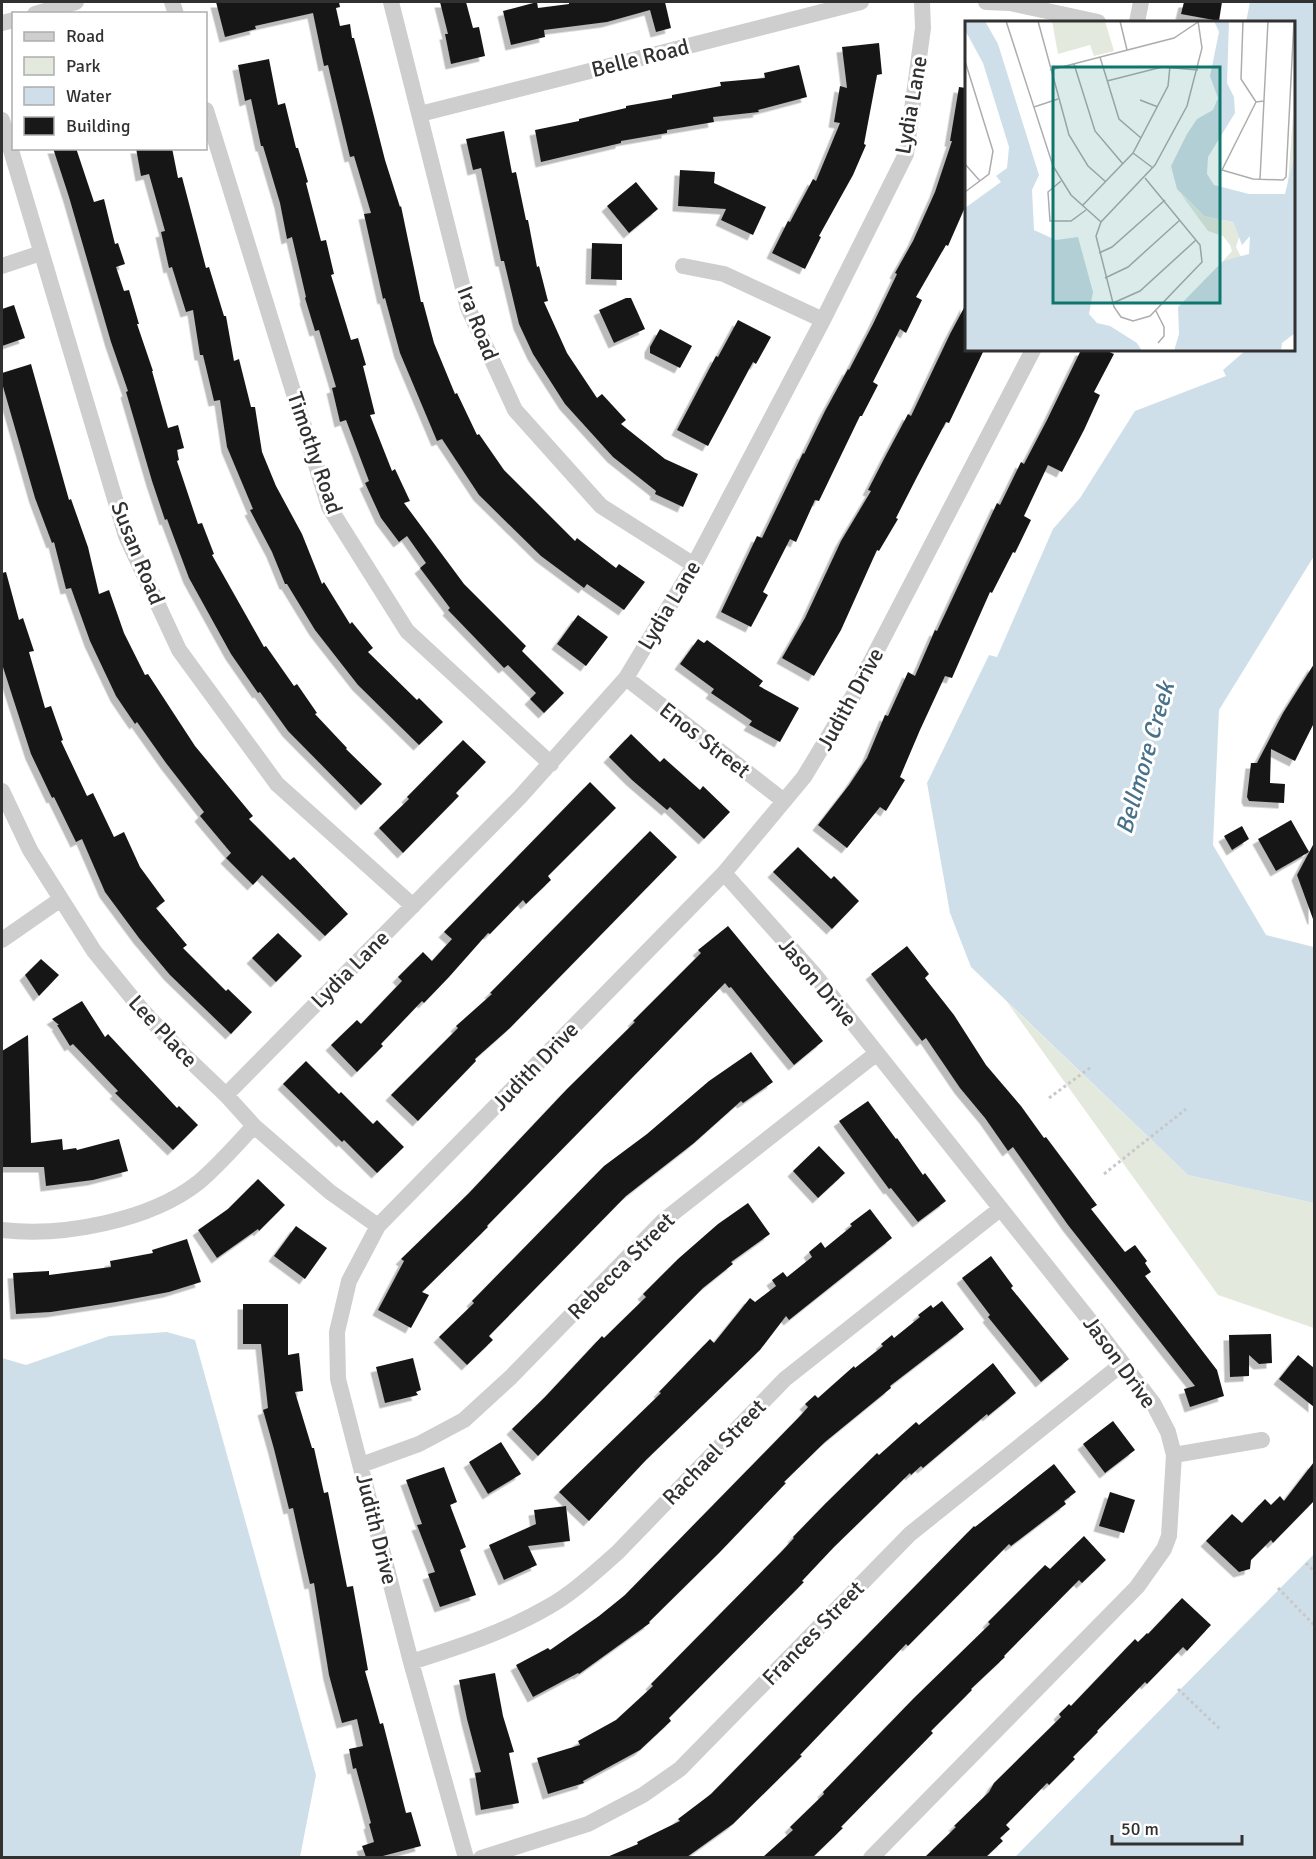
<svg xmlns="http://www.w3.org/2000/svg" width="1316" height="1859" font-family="Signika,sans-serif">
  <defs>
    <filter id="shadow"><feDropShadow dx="-5.5" dy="5.5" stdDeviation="0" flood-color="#0004"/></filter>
  </defs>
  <rect width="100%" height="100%" fill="#fff"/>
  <!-- green -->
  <path fill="#e4e9de" d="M1007,1002L1188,1175L1314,1203V1328L1218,1295Z"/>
  <!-- water -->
  <path fill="#cfdfe9" d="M1250,2H1314V556L1219,710L1213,845L1266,935L1314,947V1203L1188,1175L971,967L950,913L927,783L989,655L997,657L1053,529L1080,498L1135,411L1226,376L1223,370L1246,350H1294V22H1246Z
    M167,1332L195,1340L316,1775L300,1857H2V1358L26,1365L109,1336Z
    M1314,1554V1857H1015Z"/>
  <!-- building -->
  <path fill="#181818" filter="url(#shadow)" d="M216,2H339L340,7L336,8L340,26L350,24L352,38H354L385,160L400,207L401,206L421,302H423L434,343L455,394L457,393L477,435L479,434L504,470L575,541L577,538L616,568L619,564L645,582L624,610L587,584L584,588L541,556L479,495L442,439L437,441L400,353L385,298L383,299L364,214L371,213L354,156L350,157L328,65L324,66L313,13L255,26L256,29L225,37Z
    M440,2H466L473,28L479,27L485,56L451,64L445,34H448Z
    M537,2L538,8L569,4V2H665L671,28L656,32L650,10L607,22L544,30L545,37L511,45L503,11Z
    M1184,2H1222L1219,21L1181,14Z
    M879,43L882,74L877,75L864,144L866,145L853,175L819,236L821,237L805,269L772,253L788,221L790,222L813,179L816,181L840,123L834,122L840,86L847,88L842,47Z
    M269,59L278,105L285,103L296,148H298L308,182L306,183L321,241L326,240L334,274L331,275L351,340L358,338L366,365L363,366L375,414L370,415L392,471L395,469L410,501L404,503L464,584L526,646L522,651L564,693L544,713L530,699L536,693L508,665L504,668L448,610L450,608L420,568L426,563L407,536L399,542L381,518L365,483L369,481L346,420L340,422L332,388L336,387L319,330L315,331L305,298L306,297L292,237L287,239L280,203L263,146H261L251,99L245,101L238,65Z
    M799,65L807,97L758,110L759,112L713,117L714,122L667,130V133L621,141V143L541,162L535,130L579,121V119L626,108V106L672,98V95L721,86L720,82L765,78L764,73Z
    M959,87L966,88V205L948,246L946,245L916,297L922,300L906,333L900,329L873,382L878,385L862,416H860L819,501L815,500L796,542L790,539L763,592L768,595L751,627L721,612L757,536L762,538L803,453L804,454L825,411L848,369L849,370L873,324L897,274L895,273L913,241L935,192L952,141H950Z
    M504,131L512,173L516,172L526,220H528L537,267L539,266L548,301L544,302L567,353L597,398L602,394L626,420L621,424L665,459L698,474L683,507L655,494L656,491L613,457L565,404L533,354L519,324L504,261H501L481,168L473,170L466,139Z
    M53,148H76L94,202L104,199L115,244L118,243L125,264L116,267L124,291L129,290L139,324H137L153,371H152L168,428L178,425L184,448L177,450L179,460L177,461L198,524L202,523L214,554L212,555L264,647L266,646L294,686L297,684L317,713L315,714L347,748L346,749L382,784L361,805L288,731L260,692L258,693L231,654L189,578L167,519L165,520L152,481L126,392L128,391L111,342L69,197Z
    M136,148H172L178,178L182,177L206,268L209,267L224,316H226L234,361L239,359L251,407H255L262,452L276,486L302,534L322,584L324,582L350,624L352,622L373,648L368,652L417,700L419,698L443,722L419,745L358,685L315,630L287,584H285L272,552L250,510L253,509L227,447L220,400L214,401L203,355H200L193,310L186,312L172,267L169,268L161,232L165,231L149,174L141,176Z
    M680,170L715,172L714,183L766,207L753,235L721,220L726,209L678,206Z
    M636,182L658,209L629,233L607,206Z
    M592,243L622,244V280L591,279Z
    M626,298H631L645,329L614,343L599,310Z
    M966,304V350H984L949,423L946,422L917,477L896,518L898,519L879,551L877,550L841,630L814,676L782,658L805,618L841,541L871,491L868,490L885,457L908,414L911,416L950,334Z
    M14,305L25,338L2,346V309Z
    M738,320L771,337L756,364L753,362L708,446L677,430L716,356L718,357Z
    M660,329L692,346L680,368L650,353V347Z
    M1081,350H1105L1114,354L1094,392L1100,395L1084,430L1062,472L1048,465L1024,516L1031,520L1015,553L1013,552L992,593L990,592L952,678L945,676L920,730L900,777L905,780L886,811L880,807L847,848L818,825L849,785L867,758L885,715L888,716L908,672L915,676L935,630L937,631L997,503L1000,505L1021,462L1024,464L1047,420Z
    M31,364L69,500L71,499L88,547L99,594L109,590L124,633L145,675L148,674L195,746L253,816L249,819L290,860L294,857L348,914L325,936L262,875L253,885L226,858L231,853L200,816L204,812L166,763L137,722L135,724L116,696L90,641L71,588L66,589L54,542L52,543L35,498L2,383V373Z
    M6,572L19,620L23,618L34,651L29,652L45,708L51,706L63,740L61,741L87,796L93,793L114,837L124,832L140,867L165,901L156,908L187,945L183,948L226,991L228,989L252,1012L231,1034L170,975L139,938L105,892L82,839L76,842L54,797L52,798L31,754L2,664V573Z
    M578,615L608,637L586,666L557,644Z
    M698,639L704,643L707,640L763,681L759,686L799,708L780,742L749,725L752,721L711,693L714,689L680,664Z
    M1314,664V723L1295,761L1271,749L1270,783L1285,784L1284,803L1249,801L1247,797L1251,763H1257L1283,713Z
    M631,734L660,762L664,758L700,790L703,786L730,812L704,839L670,807L667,810L632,780L609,757Z
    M463,740L486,762L456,793L459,796L403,853L379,828L409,799L407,797Z
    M590,782L616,808L548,876L551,880L526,904L523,900L490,934L488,933L449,977L424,1003L422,1001L381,1044L383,1046L357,1072L331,1045L357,1020L361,1024L402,981L398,977L423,952L432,961L452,939L444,932Z
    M1291,820L1309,852L1276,871L1258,839Z
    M1242,826L1249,839L1232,850L1224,836Z
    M650,831L677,857L510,1028L475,1059L476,1061L418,1121L391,1095L458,1028L456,1026L492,994L490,993Z
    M1314,843V919H1313L1297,875Z
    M798,847L831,879L834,876L859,901L832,929L773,872Z
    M728,926L823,1041L794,1065L731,987L729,988L725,983L487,1226L488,1227L422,1292L429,1295L411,1328L378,1310L404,1261L401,1259L469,1193L567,1089L635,1022L633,1021L701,953L698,950Z
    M278,933L302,956L276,982L252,958Z
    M907,946L929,974L925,978L954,1015L986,1065L1021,1106L1044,1138L1046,1137L1097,1205L1091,1209L1125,1252L1135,1245L1147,1261L1145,1263L1151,1272L1145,1276L1217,1370L1224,1396L1190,1407L1184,1389L1195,1386L1068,1225L1013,1147L1008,1151L985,1118L960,1088L926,1038L922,1041L871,974Z
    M41,959L59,975L39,996L25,975Z
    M82,1001L105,1037L108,1034L177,1108L179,1106L198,1125L173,1150L115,1093L118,1091L73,1044L70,1046L57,1025H59L52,1019Z
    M28,1035L31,1143L62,1139L63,1150L76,1148L77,1150L119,1139L128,1171L93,1180L46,1186L44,1167H2V1051Z
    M751,1052L773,1082L743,1103L741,1101L694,1143L626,1196L489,1336L493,1340L467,1365L439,1337L474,1303L472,1301L604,1166L647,1134L709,1081Z
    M306,1061L339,1094L341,1092L373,1124L377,1120L404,1147L377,1173L344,1140L342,1142L283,1084Z
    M868,1101L896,1139L897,1138L923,1175L925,1173L946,1201L918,1222L891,1188L889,1189L839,1121Z
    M819,1146L845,1173L818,1198L793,1171Z
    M258,1179L285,1205L259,1231L258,1229L217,1258L198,1230L228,1209Z
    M748,1203L770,1234L731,1262L733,1264L703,1288L538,1456L512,1429L545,1397L602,1336L604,1338L646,1297L643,1294L678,1259L718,1224Z
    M870,1209L892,1238L789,1320L786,1316L760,1350L646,1460L589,1521L559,1492L661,1393L659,1392L710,1339L714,1343L750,1298L755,1302L776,1286L772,1280L783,1272L787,1277L812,1257L809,1252L821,1242L825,1248L852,1226L850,1224Z
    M296,1226L327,1248L305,1279L274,1256Z
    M187,1239L201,1282L169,1292L116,1302L51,1312L16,1314L13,1273L49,1271V1275L111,1267L110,1261L153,1253L152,1250Z
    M991,1256L1013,1286L1011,1288L1069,1359L1041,1382L988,1317L990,1315L962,1278Z
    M942,1301L964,1329L890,1386L891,1388L825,1442L784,1482L786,1483L720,1552L649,1622L650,1623L579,1674L578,1673L533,1697L516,1665L548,1648L550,1650L599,1616L625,1595L801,1415L808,1407L805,1404L815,1395L818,1398L854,1366L855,1368L883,1346L881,1344L892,1335L894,1338L920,1317L918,1315L931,1305L933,1308Z
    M243,1304H288V1355L299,1353L303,1391L295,1392L312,1448H314L324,1493L328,1492L347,1587L353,1586L368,1670L365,1671L380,1724L383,1723L406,1813L411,1812L421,1846L379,1857H366L362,1846L374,1842L369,1824L371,1823L356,1768L353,1769L349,1749L363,1746L357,1719L342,1723L329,1675L314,1583L310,1584L293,1508L289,1509L274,1449L263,1410L268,1408L261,1344H243Z
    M1271,1334L1272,1363L1259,1364L1249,1355V1376L1230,1377L1229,1335Z
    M1298,1355L1314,1368V1407L1279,1379Z
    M413,1358L421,1390L416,1392L418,1395L385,1403L376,1367Z
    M993,1363L1016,1393L988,1416L987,1414L923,1468L921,1466L911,1475L910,1473L834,1547L802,1581L804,1582L669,1718L671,1721L640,1750L583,1781L584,1783L548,1794L537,1758L580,1745L578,1741L616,1720L653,1686L651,1684L783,1550L794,1538L793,1537L825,1504L877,1453L879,1455L916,1422L919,1425Z
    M1113,1421L1135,1450L1105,1473L1083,1444Z
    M501,1442L521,1474L488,1494L469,1462Z
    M1314,1462V1501L1273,1543L1271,1540L1251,1560L1250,1569L1239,1572L1206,1541L1232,1514L1242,1523L1265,1499L1271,1505L1280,1496L1284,1501Z
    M1054,1464L1076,1492L1064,1501L1066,1504L1011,1546L1009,1544L908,1646L906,1644L800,1755L802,1756L733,1824L687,1857H607L638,1844L637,1842L680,1821L678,1819L711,1794L974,1526L975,1527Z
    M444,1467L457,1502L450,1505L466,1547L460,1550L476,1595L440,1607L428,1574L435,1572L417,1525L422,1524L406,1480Z
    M1110,1492L1135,1500L1124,1533L1099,1526Z
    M566,1506L570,1541L528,1546L537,1565L504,1580L489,1545L536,1524L534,1510Z
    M1084,1536L1106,1560L1082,1583L1079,1580L1004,1656L1005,1657L971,1689L972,1690L931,1731L933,1733L841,1827L843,1828L813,1857H763L793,1830L790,1827L824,1794L823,1792L914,1698L990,1624L988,1622L1045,1565L1050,1569Z
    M1182,1598L1211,1625L1187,1651L1183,1647L1147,1684L1145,1682L1097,1731L1098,1732L1073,1757L1075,1759L1049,1785L1047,1783L1006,1825L1010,1829L1000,1838L1003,1841L986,1857H925L956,1827L954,1826L989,1792L994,1783L1061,1717L1059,1714L1069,1704L1071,1706L1135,1639L1138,1642L1147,1633L1148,1634Z
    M495,1673L503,1716L514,1752L509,1753L519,1803L481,1810L475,1773L481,1772L467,1719L459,1680Z"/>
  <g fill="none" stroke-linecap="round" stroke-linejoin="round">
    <!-- path -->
    <path stroke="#c8c8c8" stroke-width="3" stroke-dasharray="3 3" stroke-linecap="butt" d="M1049,1098L1091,1067
      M1104,1174L1186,1109
      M1306,1563L1314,1571
      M1278,1588L1314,1625
      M1178,1689L1221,1730"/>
    <!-- street -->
    <path stroke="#cecece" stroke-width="16" d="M172,2L176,14
      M391,2L468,308L515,410L601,506L694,565
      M986,2L1010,3L1098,22
      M35,14L76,2
      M1137,22L1141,2
      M2,23L14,20
      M206,110L329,507L407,631L551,764
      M420,114L861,2
      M2,120L126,536L179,650L277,784L413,906
      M2,266L41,253
      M683,266L724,274L823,320
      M626,678L784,801
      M2,791L30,850L94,951L142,1010L183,1054L226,1095L254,1126L330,1192L378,1226
      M724,873L814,974L1087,1317L1153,1403L1168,1432L1174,1455L1169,1536L1164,1549L1137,1587L871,1858
      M2,940L61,899
      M226,1095L520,797L626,678L694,565L823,320L906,154L923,28L922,2
      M2,1230C62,1237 150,1221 199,1182C219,1165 236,1145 254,1126
      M1174,1455L1262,1440
      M361,1465L419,1444L464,1420L511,1377L663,1221L877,1053
      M411,1662C459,1647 505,1632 548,1607C573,1593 595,1572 617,1553L785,1379L1000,1209
      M466,1858L411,1662L338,1379L337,1332L349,1281L378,1226L724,873L804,777L853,696L1033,350
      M481,1858L588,1824L643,1795L680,1769L910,1534L1122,1364"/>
  </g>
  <g text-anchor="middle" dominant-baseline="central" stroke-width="6" stroke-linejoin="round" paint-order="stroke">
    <!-- street labels -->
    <g font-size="22" fill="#313131" stroke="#fff">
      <text transform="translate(640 58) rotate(-14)">Belle Road</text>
      <text transform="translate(911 105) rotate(-80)">Lydia Lane</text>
      <text transform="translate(478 323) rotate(69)">Ira Road</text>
      <text transform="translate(315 453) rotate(71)">Timothy Road</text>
      <text transform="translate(138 553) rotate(68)">Susan Road</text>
      <text transform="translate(669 605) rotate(-59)">Lydia Lane</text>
      <text transform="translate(850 699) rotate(-61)">Judith Drive</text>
      <text transform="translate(705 740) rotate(38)">Enos Street</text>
      <text transform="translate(350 969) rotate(-45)">Lydia Lane</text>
      <text transform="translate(818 982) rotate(50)">Jason Drive</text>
      <text transform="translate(163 1031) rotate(47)">Lee Place</text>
      <text transform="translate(535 1066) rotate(-46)">Judith Drive</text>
      <text transform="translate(621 1266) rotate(-45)">Rebecca Street</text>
      <text transform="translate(1120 1362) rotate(54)">Jason Drive</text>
      <text transform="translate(714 1452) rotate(-46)">Rachael Street</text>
      <text transform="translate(377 1529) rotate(76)">Judith Drive</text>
      <text transform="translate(813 1633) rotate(-46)">Frances Street</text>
    </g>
    <!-- water labels -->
    <g font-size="24" font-style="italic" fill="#48718a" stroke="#fff">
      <text transform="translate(1145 758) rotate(-74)">Bellmore Creek</text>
    </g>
  </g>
  <!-- overview -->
  <g transform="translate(965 21)">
    <rect width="330" height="330" fill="#fff"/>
    <path d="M87,0H140L149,30L129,35L125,24L93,33ZM328,93L330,132L323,163ZM216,173L239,195L268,201L274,216L271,226L276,236L258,240L267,230L265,224L258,215L243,210Z" fill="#e4e9de"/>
    <path d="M0,0H20L33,23L74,154L67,169L69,209L91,219L113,216L128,271L124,293L132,302L145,305L172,322L177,330H0V187L36,161L31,155L42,147L44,126L18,42L0,9ZM249,0H264L262,62L269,76L270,92L243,136L242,153L249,164L284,173H320L330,132V312L317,322L316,330H209L214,313L213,286L258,240L284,233L285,215L277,224L268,201L239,195L212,168L206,145L222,113L232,98L248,89L253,77L245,55L254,11Z" fill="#cfdfe9"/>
    <path fill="none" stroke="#adadad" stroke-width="1.5" d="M41,0L88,145L106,174L136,201M73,0L104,114L123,145L141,161M155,0L162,29M278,0L276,58L291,81L299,80M135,36L154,98L176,117M0,40L28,130L24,153L0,171M109,43L130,110L158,143M85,49L209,17L233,1M142,60L197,46L233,49M175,79L193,86M291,81L257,149L288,158L318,159L321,156L329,0M69,86L93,78M168,132L188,147M0,143L15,160M180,157L235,224L237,241L185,295L168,300L156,296L149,286L131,215L136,201L190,144L222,85L237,27L233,0M295,158L303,0M96,160L83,171L85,200H106L121,189M117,185L168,132L203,65L205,45M134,232L147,226L200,179M140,257L163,246L215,199M148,282L175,270L231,219M191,290L199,306V315L193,322"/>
    <path fill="#0f766e" fill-opacity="0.15" stroke="#0f766e" stroke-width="3" d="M88,46H255V282H88Z"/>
    <rect width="330" height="330" fill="none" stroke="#313131" stroke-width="3"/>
  </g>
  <!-- border -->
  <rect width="1316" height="1859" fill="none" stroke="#313131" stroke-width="6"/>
  <!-- legend -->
  <rect x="12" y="12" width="195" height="138" fill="#ffffff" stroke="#adadad" stroke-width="1.5"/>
  <rect x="24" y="32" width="30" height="9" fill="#cecece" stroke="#adadad" stroke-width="1.5"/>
  <text x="66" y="42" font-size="18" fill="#313131">Road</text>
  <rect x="24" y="57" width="30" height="18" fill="#e4e9de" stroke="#adadad" stroke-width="1.5"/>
  <text x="66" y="72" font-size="18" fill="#313131">Park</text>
  <rect x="24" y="87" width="30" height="18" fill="#cfdfe9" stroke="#adadad" stroke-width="1.5"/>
  <text x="66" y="102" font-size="18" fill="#313131">Water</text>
  <rect x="24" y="117" width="30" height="18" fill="#181818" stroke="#adadad" stroke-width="1.5"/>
  <text x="66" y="132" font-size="18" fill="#313131">Building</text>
  <!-- scale -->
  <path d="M1112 1835v9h130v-9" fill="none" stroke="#313131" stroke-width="3"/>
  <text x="1121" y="1835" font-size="18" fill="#313131" stroke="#ffffff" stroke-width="4.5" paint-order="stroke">50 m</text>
</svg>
